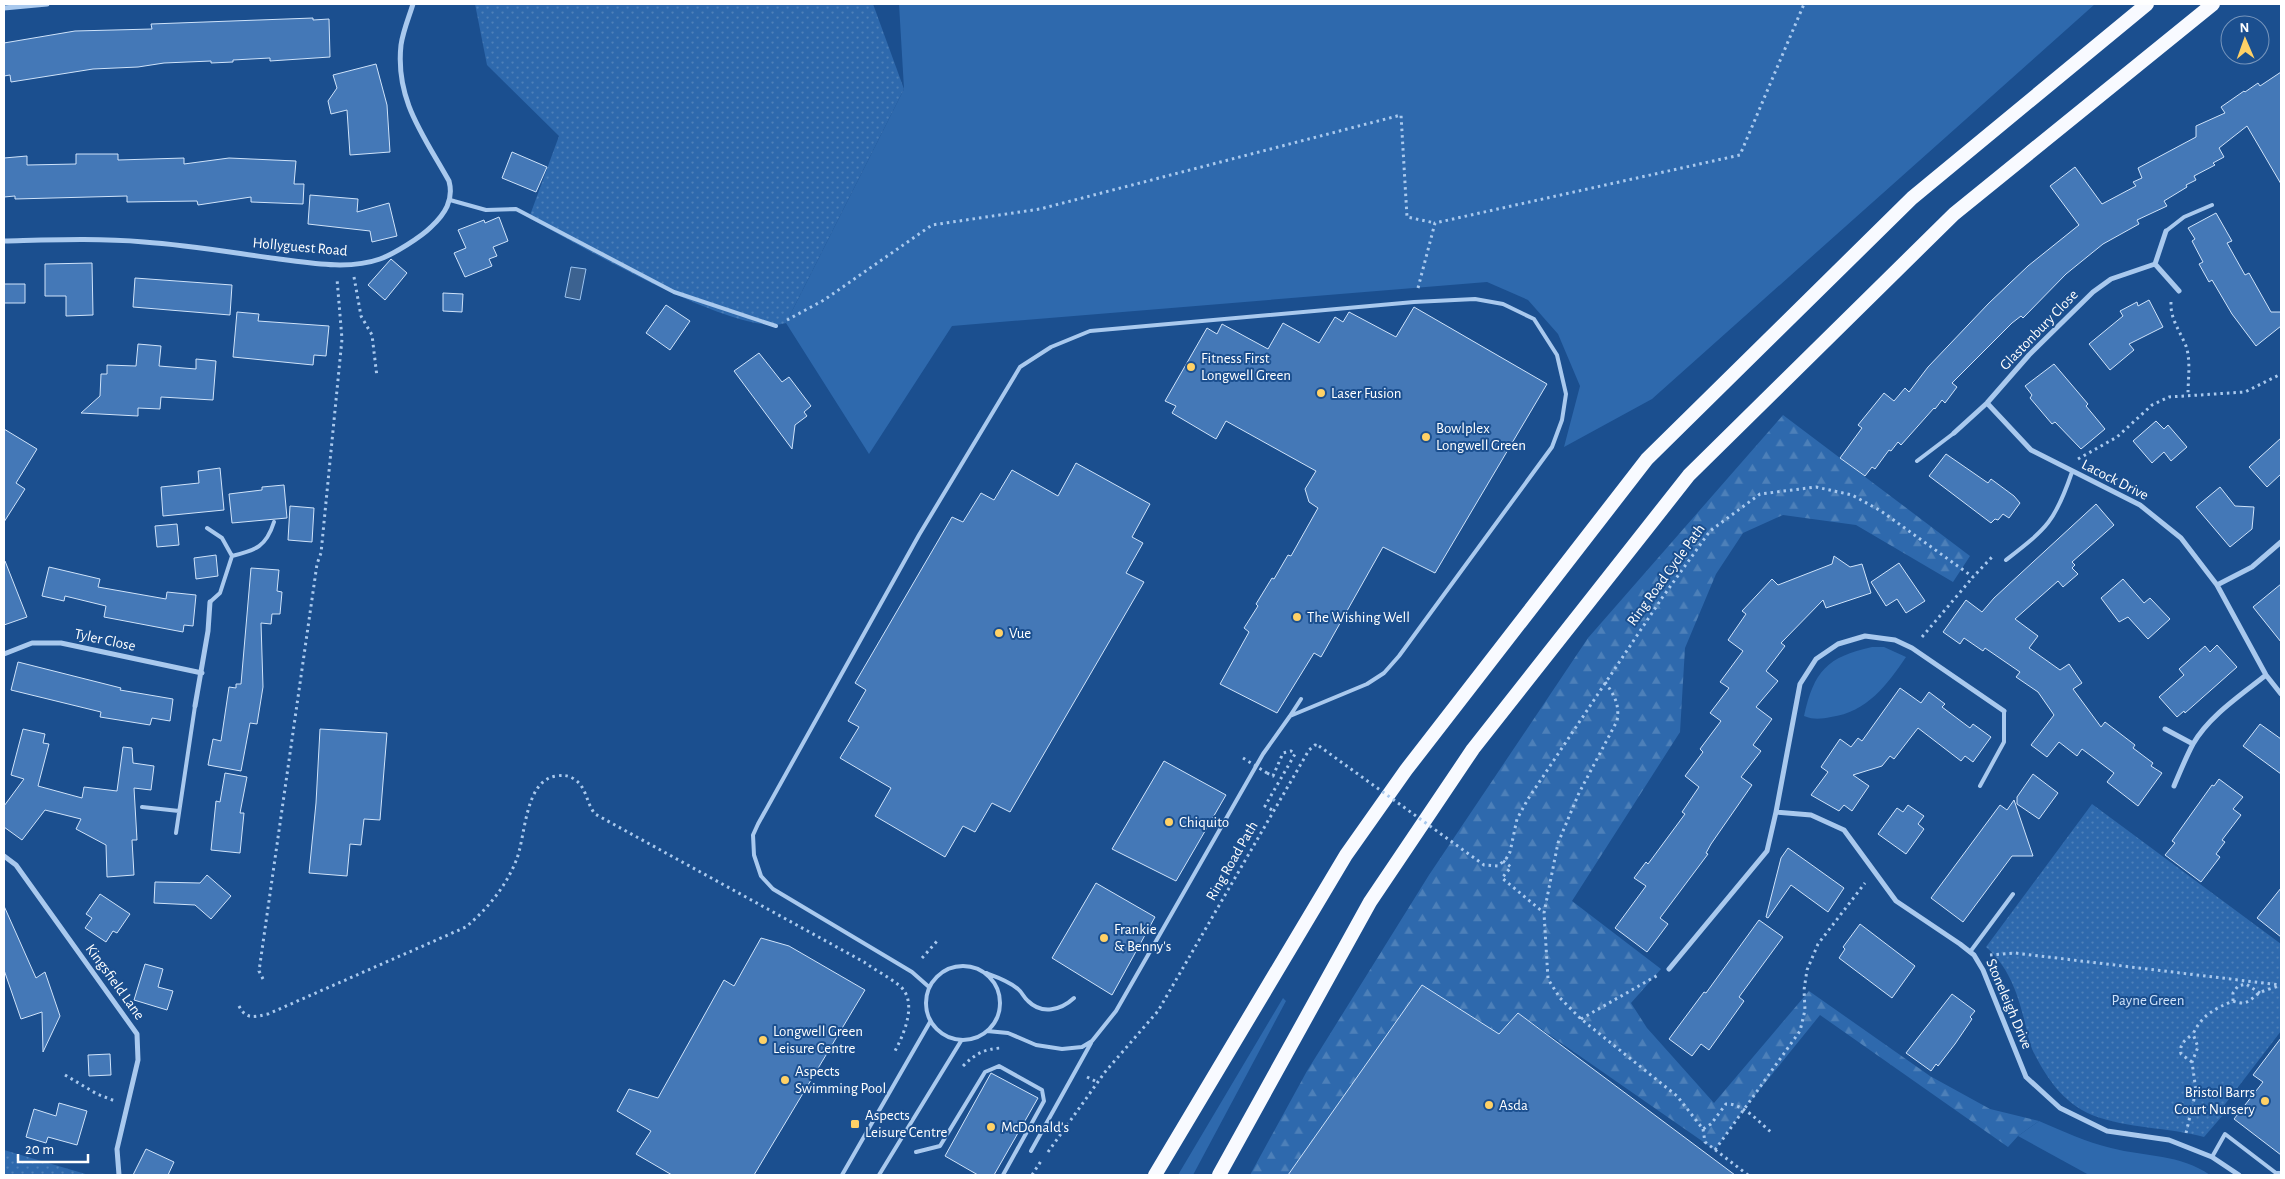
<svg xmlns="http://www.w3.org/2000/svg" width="2285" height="1179" font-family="'Alegreya Sans',sans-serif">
  <defs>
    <pattern id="forest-firs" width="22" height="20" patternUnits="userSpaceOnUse" patternTransform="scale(1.25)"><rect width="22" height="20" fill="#2e69ad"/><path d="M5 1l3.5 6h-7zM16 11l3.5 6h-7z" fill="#4d80b9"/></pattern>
    <pattern id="park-dots" width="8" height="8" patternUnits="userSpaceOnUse" patternTransform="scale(1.25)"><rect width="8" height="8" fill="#2e69ad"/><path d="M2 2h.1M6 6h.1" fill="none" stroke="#4d80b9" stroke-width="1.8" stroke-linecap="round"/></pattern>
  </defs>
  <rect width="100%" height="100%" fill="#1b4f8f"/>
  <!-- grass -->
  <path fill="#2e69ad" d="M899,4H2095L1652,399L1564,447L1580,386L1558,334L1528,300L1487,282L952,326L869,454L786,323L904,89Z
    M1872,647H1884L1906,657C1887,685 1867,712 1831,717C1821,719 1814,720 1804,716C1814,671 1827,657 1872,647Z
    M1283,998L1286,1001L1193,1175H1178Z
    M2039,1121C2062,1131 2086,1142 2111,1148C2146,1157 2180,1154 2210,1175H2089L2018,1136Z"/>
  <!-- forest -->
  <path fill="url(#forest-firs)" d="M1783,415L1970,556L1953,582L1856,525L1783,515L1743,533L1716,574L1685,648L1680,732L1572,901L1661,969L1631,1003L1647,1028L1714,1103L1809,991L1930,1076L1990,1109L2039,1121L2018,1136L2008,1147L1820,1015L1744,1109L1715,1150L1518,1013L1499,1034L1422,985L1288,1175H1250L1307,1071L1429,875L1588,638Z"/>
  <!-- park -->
  <path fill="url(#park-dots)" d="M475,4H873L904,89L786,323C739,339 576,243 529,218L559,136L487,65Z
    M2092,804L2281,944V1031L2219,1112L2223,1115L2204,1137C2168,1127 2128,1129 2092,1115C2063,1103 2045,1076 2032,1049C2029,1041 2027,1031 2025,1023C2018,994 2009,967 1986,947Z
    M4,1150L89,1175H4Z"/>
  <!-- water -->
  <path fill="#3c6290" stroke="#9cc4f0" d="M571,267L586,269L580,300L565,297Z"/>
  <!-- building -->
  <path fill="#4478b7" stroke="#cfe3fa" d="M313,18V20L329,19L330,57L270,61V58L233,60V62L211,63V61L164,63L138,67L93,69L11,82L10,75L4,76V43L75,31L152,29L151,24Z
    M376,64L387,105L390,152L350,155L347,110L331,114L328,101L337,88L333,75Z
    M2281,72V184L2247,126L2219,148L2224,157L2213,163L2215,165L2194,176L2196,180L2186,185L2187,187L2164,201L2167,206L2137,220L2139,224L2103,244L2066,274L2023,318L2021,316L2012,323L1952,383L1957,387L1945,403L1942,400L1935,409L1934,408L1901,445L1898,442L1891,451L1889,450L1875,469L1872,467L1865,476L1840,458L1862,428L1858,425L1884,393L1894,401L1905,388L1909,392L1928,367L1989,303L2028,266L2079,225L2050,186L2075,167L2102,204L2136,186L2133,182L2142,178L2138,168L2196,137V126L2225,113L2221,107L2244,91L2245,92L2258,83L2260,86Z
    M512,152L547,167L536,192L502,178Z
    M76,154H118V160L184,158V164L229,158L296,161L294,184H304L303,204L251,202V197L198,205L197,201L127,202V196L15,199V196L4,197V158L27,156V165L76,164Z
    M310,195L358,199L357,212L389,203L397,236L372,242L370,231L308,224Z
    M2216,213L2232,241L2227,243L2245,275L2249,273L2271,312H2281V326L2256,346L2232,314L2212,280L2209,282L2199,264L2203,262L2192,241L2195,239L2188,228Z
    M499,217L508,241L493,247L497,256L489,259L492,266L465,277L454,253L466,248L458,230L484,220L485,223Z
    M391,259L407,273L385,300L368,285Z
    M92,263L93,315L66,316V296H45V264Z
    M135,278L232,285L230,315L133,307Z
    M4,284H25V303H4Z
    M443,293L463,294L462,312L443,311Z
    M2149,300L2163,327L2129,344L2134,350L2110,370L2089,344L2123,316L2120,311L2137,302L2138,306Z
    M666,305L690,321L670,350L646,333Z
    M1414,307L1547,384L1435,573L1383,547L1321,657L1314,653L1277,713L1220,684L1249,632L1244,628L1258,606L1256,604L1272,578L1274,579L1288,555L1291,556L1318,508L1309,502L1305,489L1316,471L1226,421L1216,439L1172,413L1176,406L1165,401L1207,328L1217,334L1222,324L1268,349L1283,323L1319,343L1335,317L1343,322L1349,312L1396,337Z
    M237,312L259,314L258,321L329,326L326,356L314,355L313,365L233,357Z
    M138,344L161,346L159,366L196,369V359L216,361L213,400L161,397L160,409L138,408V416L81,413L100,396L101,374H107V365L136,366Z
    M759,353L782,382L789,377L811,406L804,412L807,416L795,425L792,449L734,371Z
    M2054,364L2088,404L2086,406L2105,429L2081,449L2055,422L2052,424L2030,398L2032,395L2025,386Z
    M2156,421L2164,429L2168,425L2187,447L2171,461L2164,452L2152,463L2133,441Z
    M4,429L37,449L16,483L25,489L4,522Z
    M2281,438V474L2267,487L2249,467Z
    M1946,454L1988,483L1991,479L2014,496L2020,503L2009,518L2003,514L1998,520L1995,519L1991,523L1929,476Z
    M1076,463L1150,504L1132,537L1143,543L1126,573L1144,582L1010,812L992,803L975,832L963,826L945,857L875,816L891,788L840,758L859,727L848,721L866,690L855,683L952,517L963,522L981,493L994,500L1012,470L1058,496Z
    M220,468L224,510L163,516L161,487L199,483L198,471Z
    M284,485L287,518L232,523L229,494L262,490V487Z
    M2220,487L2235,506L2254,507L2252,529L2230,547L2196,507Z
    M2096,504L2114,525L2072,562L2075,565L2072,568L2078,574L2063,587L2058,581L2015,619L2038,636L2029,648L2060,670L2069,664L2082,683L2073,689L2101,727L2105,722L2135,745L2133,748L2153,763L2151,766L2162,773L2138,806L2107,782L2114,773L2082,749L2077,756L2059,742L2047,757L2031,745L2054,715L2038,692L2016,677L2020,672L1985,648L1983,651L1964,638L1960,644L1943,632L1966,600L1982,612L1994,598Z
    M290,506L314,508L312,542L288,540Z
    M177,524L179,545L157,547L155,526Z
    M216,555L218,576L196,579L194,558Z
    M1834,556L1850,567L1862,564L1871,593L1826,608L1823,600L1781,643L1785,646L1766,671L1778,681L1756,707L1772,719L1753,745L1761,751L1741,777L1752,785L1711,844L1706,853L1708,854L1660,918L1668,924L1647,952L1615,928L1646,886L1634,878L1646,862L1648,864L1685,814L1682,812L1699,787L1685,776L1703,752L1700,749L1721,721L1710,713L1729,688L1720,682L1743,651L1728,640L1746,614L1742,611L1772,579L1778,585L1832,564Z
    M5,561L27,617L4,625V562Z
    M1899,563L1925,601L1906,613L1897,599L1886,606L1871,582Z
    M49,567L100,579L98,587L166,599L167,592L196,595L193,626L184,625L183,632L104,617L106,606L65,596L64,601L42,596Z
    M251,568L279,570L277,591L282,592L280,614H272L271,624L261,623L263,687L257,724L250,723L241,771L208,765L213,739L221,741L229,687L236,688V684H241Z
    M2123,579L2144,603L2150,598L2170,619L2148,639L2128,617L2119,622L2101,598Z
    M2281,584V642L2253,607Z
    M2217,645L2237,667L2185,713L2184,711L2177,717L2159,697L2184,675L2179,669L2205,646L2210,652Z
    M18,662L121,688L120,690L173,699L170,721L152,718L150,725L100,717L101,712L11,690Z
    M1900,688L1921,703L1929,692L1945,704L1942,707L1970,728L1973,724L1991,737L1973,762L1965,756L1961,761L1918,728L1894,759L1890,756L1882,766L1853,775L1869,786L1852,811L1844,805L1839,811L1811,795L1828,772L1821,767L1840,739L1851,747L1858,738L1862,741Z
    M2260,724L2281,739V774L2243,746Z
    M23,729L45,734L43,743L49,744L38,786L82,798L84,787L117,791L123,747L132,748L133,763L154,766L151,790L134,788L137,840H132L134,875L107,877L106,845L76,829L81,819L45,810L22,840L4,827V806L24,779L11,775Z
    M320,729L387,733L380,820L364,819L361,845L350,844L347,876L309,873L316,803Z
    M1164,761L1226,795L1176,881L1112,849Z
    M225,773L247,777L240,813H244L240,853L211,850L216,801L220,802Z
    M2033,774L2058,793L2039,819L2017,804V797Z
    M2219,779L2243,797L2233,809L2241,815L2222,840L2225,842L2216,854L2220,857L2201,882L2165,855L2175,843L2172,841L2212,785L2214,786Z
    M2014,800L2033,856H2012L1963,922L1931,898L2000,805L2007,810Z
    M1908,805L1924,816L1918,824L1924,829L1906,854L1878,834L1897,808L1903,812Z
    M1788,848L1844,888L1828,912L1791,885L1768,918L1766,917L1781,858Z
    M207,875L231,896L211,919L195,905L154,903L155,882L200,883Z
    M1096,883L1155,917L1112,995L1052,958Z
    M2281,888V937L2257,918Z
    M100,894L130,914L117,933L113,931L106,942L85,928L92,918L86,914Z
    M4,906L36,978L45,972L60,1016L43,1052L42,1012L21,1019L4,970Z
    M1759,920L1783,937L1739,997L1744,1001L1709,1050L1701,1044L1692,1056L1669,1039L1704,992L1706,993Z
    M1860,924L1915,966L1892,998L1839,958L1845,949L1843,947Z
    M761,938L789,946L865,990L754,1175H672L636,1154L651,1131L617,1111L629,1089L658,1098L724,980L734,986Z
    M145,964L163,969L158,987L173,991L167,1010L134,1000Z
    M1422,985L1499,1034L1518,1013L1735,1175H1288Z
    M1952,994L1975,1011L1970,1017L1972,1019L1955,1044L1938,1066L1936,1064L1931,1071L1906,1053Z
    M2281,1038V1155L2234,1119L2263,1082L2253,1075Z
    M110,1054L111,1075L89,1076L88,1055Z
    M991,1073L1038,1098L994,1175H978L945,1156Z
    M59,1103L87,1111L77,1145L48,1137L46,1143L26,1137L34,1109L56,1116Z
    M146,1149L174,1162L168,1175H133Z"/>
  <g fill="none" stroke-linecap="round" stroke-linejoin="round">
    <!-- path -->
    <path stroke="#a9c9ee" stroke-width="3" stroke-dasharray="2.5 4" stroke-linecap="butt" d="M354,277L361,316L372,335L377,377
      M1418,288L1435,223L1740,155L1804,4
      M2171,302C2170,319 2180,331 2186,346C2191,361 2188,379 2188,394
      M787,320L824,300L932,225L1040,209L1401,115L1407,217L1435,223
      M2078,459L2117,437L2152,405L2169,397L2245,392L2281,374
      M1922,637L1973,577
      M1605,682C1614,695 1620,704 1617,721L1579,793L1558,843L1544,913L1548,979L1560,998L1581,1019L1677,1096L1703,1129L1711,1124L1726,1104C1743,1103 1760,1123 1772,1133
      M1267,773L1273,776L1283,753L1291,751L1295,754L1265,806L1274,811
      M1506,859L1510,852L1517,819L1528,799L1662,598L1710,531L1760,494L1816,487L1852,495L1881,511L1973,577L1992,557
      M1503,861L1511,867L1502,878L1543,912
      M1990,955L2015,953L2280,985
      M922,958L938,940
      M263,979L259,971L317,564L321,553L342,339L337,279
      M2233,1001V993L2238,986L2246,984L2260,993
      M239,1006C246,1020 254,1017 268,1014L466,927C487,909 505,888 516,861C526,837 524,781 556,776C563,775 568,775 574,779C587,787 586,803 595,814L864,962C875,970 889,977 900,986C918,1002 904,1034 895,1051L898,1053
      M1581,1019L1658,975
      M2192,1062L2181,1054C2179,1044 2185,1040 2193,1034
      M963,1066C975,1054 984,1049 1001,1048
      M65,1075L97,1094L115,1101
      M1087,1077L1097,1082
      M1703,1129L1705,1142L1748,1175
      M2186,1133L2196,1091L2192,1062L2198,1047L2193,1034C2202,1015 2214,1009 2233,1001C2246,1006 2249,1001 2259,993C2265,990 2273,988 2279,986
      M1715,1150L1800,1031L1805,1010L1804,990L1807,970L1818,944L1865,883
      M1048,1152L1105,1072L1158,1011L1309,750L1315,745L1319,746
      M1032,1175L1041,1161"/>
    <!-- service -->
    <path stroke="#a9c9ee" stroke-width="4" d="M450,200L486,210L516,209L674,292L776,326
      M2166,231L2184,217L2212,205
      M1917,461L1954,433
      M207,528L222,538L232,556L220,593L210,602
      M232,556C256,550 266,547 274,522
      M2006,560C2047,528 2055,522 2072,472
      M1290,716L1301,699
      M1980,786L2004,742V711
      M142,807L179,811
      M176,833L195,706
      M1970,952L2013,894
      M926 1003a37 37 0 1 1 74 0a37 37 0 1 1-74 0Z
      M986,973C997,977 1009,981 1018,989C1022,992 1024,998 1028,1001C1042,1015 1061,1010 1074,998
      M929,987L912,972L773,889L761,876L754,855L753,835L758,824L919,535L1020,367L1051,347L1090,331L1414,302L1475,299L1503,304L1534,319L1557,355L1566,394L1562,420L1552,447L1399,656L1384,673L1367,684L1290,716L1263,754L1116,1011L1092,1041L1082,1047L1062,1049L1036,1045L1008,1033L987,1031
      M1031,1151L1091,1043
      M916,1152L940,1146L985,1072L999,1066L1042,1090L1044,1101L1003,1175
      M2212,1157L2225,1134L2276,1173H2281
      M842,1175L930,1022
      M879,1175L961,1041"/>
    <!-- minor -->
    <path stroke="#a9c9ee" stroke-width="5" d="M4,8L47,4
      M2166,231L2155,264L2179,291
      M4,241C50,240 97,238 144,242C189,245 234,253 279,259C310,263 349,270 380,259C394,254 421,237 431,227C445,214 454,200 449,181C424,136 395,100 401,45C403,31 409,17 413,4
      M1987,403L2031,450L2140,505L2181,538L2217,585L2266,675L2281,694
      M1954,433L1987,403L2029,355L2093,292L2111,279L2155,264
      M2217,585L2252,567L2281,542
      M4,654L32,643H61L202,673
      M195,706L208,631L210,602
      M2165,729L2193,744
      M2174,786C2180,772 2186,757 2193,744C2209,716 2241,695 2266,675
      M1776,812L1800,684L1816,659L1838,644L1865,636L1895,640L1912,648L2004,711
      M4,856L16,865L137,1034L138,1060L117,1149L119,1175
      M1669,969L1767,851L1776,812L1811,815L1844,830L1896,901L1960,944L1974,955L1983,970L2026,1077L2060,1108L2107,1131L2169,1140L2212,1157L2239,1175"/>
    <!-- trunk -->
    <path stroke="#f8faff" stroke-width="14" d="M1155,1175L1346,855L1406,770L1647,459L1912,198L2147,4
      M1219,1175L1370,902L1473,749L1689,475L1954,214L2213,4"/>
    <!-- path-bridge -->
    <path stroke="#a9c9ee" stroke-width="3" stroke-dasharray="2.5 4" stroke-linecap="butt" d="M1319,746L1484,865L1498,866L1506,859
      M1243,758L1267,773"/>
  </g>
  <!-- markers -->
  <g fill="#ffd166" stroke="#1b4f8f" stroke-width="2">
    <circle cx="1191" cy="367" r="5"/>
    <circle cx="1321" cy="393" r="5"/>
    <circle cx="1426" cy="437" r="5"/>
    <circle cx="1297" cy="617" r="5"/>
    <circle cx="999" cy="633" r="5"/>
    <circle cx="1169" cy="822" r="5"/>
    <circle cx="1104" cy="938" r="5"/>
    <circle cx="763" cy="1040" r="5"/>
    <circle cx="785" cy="1080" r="5"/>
    <circle cx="2265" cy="1101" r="5"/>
    <circle cx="1489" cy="1105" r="5"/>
    <rect x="850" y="1119" width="10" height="10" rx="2.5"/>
    <circle cx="991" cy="1127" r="5"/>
  </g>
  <g text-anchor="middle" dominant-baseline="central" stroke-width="4" stroke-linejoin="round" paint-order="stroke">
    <!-- street labels -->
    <g font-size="15" fill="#fff" stroke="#1b4f8f">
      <text transform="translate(300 247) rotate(5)">Hollyguest Road</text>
      <text transform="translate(2039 330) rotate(-46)">Glastonbury Close</text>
      <text transform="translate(2115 480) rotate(27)">Lacock Drive</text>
      <text transform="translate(1666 575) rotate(-54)">Ring Road Cycle Path</text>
      <text transform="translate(105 640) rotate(12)">Tyler Close</text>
      <text transform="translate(1232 861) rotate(-60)">Ring Road Path</text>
      <text transform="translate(115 982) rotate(54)">Kingsfield Lane</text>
      <text transform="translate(2009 1004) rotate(67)">Stoneleigh Drive</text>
    </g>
    <!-- poi labels -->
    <g font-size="15" fill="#fff" stroke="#1b4f8f" text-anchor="start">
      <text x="1201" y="358">Fitness First<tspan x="1201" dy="17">Longwell Green</tspan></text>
      <text x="1331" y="393">Laser Fusion</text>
      <text x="1436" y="428">Bowlplex<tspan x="1436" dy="17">Longwell Green</tspan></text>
      <text x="1307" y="617">The Wishing Well</text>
      <text x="1009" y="633">Vue</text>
      <text x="1179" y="822">Chiquito</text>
      <text x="1114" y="929">Frankie<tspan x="1114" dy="17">&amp; Benny's</tspan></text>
      <text x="773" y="1031">Longwell Green<tspan x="773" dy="17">Leisure Centre</tspan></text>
      <text x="795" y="1071">Aspects<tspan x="795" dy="17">Swimming Pool</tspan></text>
      <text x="2255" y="1092" text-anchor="end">Bristol Barrs<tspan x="2255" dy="17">Court Nursery</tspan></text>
      <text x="1499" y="1105">Asda</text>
      <text x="865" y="1115">Aspects<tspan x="865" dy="17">Leisure Centre</tspan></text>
      <text x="1001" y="1127">McDonald's</text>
    </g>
    <!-- park labels -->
    <g font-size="15" fill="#cfe3fa" stroke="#1b4f8f">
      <text x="2148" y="1000">Payne Green</text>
    </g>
  </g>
  <!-- border -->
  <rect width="2285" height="1179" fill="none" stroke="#ffffff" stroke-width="10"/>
  <!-- north arrow -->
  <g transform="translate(2245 40) rotate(358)"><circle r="24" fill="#1b4f8f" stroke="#7695bc"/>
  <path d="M0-4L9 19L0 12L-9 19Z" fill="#ffd166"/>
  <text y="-8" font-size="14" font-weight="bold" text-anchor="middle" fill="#ffffff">N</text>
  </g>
  <!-- scale -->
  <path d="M18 1154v8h70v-8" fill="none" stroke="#ffffff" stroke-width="2.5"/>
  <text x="25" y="1154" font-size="15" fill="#ffffff" stroke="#1b4f8f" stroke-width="4" paint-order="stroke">20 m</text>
</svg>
